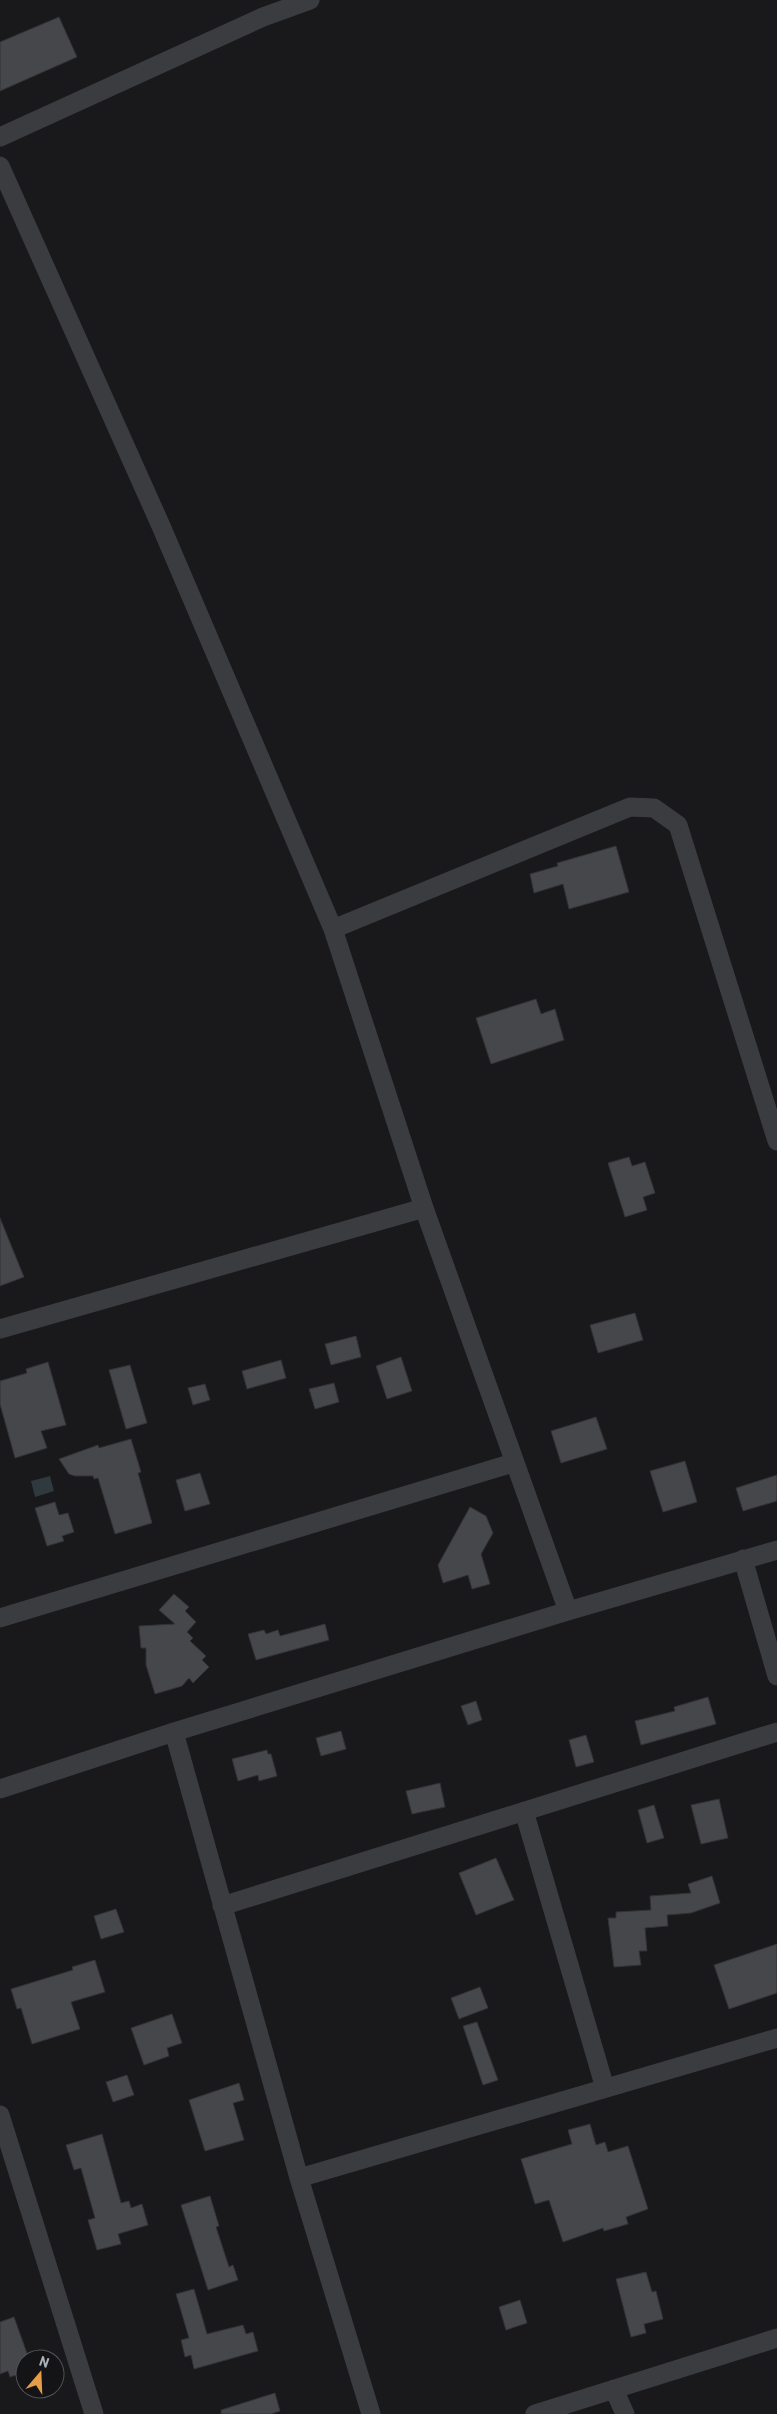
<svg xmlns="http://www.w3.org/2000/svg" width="777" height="2414" font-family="Barlow,sans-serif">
  <rect width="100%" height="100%" fill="#19191b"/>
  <!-- water -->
  <path fill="#2f393e" d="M50,1476L54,1491L35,1497L31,1481Z"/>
  <!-- building -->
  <path fill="#46474b" stroke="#333337" d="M59,17L77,57L0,91V42Z
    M616,846L629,892L569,909L563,884L534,893L530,874L558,866L557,863Z
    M536,999L541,1014L555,1009L564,1040L491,1064L476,1018Z
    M629,1157L632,1166L645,1162L655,1193L643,1197L647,1210L625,1217L608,1163Z
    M0,1218L24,1277L0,1286Z
    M635,1313L643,1340L598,1353L590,1325Z
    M356,1336L361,1357L331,1365L325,1344Z
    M401,1357L412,1391L387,1399L376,1366Z
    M281,1360L286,1378L247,1389L242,1371Z
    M48,1362L66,1425L41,1431L47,1448L15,1458L0,1404V1381L27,1373L26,1369Z
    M130,1365L147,1423L126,1429L109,1370Z
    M334,1383L339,1402L315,1409L309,1389Z
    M205,1384L210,1400L193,1405L188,1388Z
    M596,1417L607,1449L561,1463L551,1431Z
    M131,1439L141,1472L138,1473L152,1523L115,1534L98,1478L94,1479L93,1476H75L69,1474L59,1459L98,1445L99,1448Z
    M685,1461L697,1502L663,1512L650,1471Z
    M200,1473L210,1504L185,1511L176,1480Z
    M777,1475V1501L743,1511L736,1488Z
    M55,1502L59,1515L68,1513L74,1532L62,1536L64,1541L47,1546L35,1508Z
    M470,1507L486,1516L493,1533L481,1554L490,1584L472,1589L468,1575L443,1583L438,1565Z
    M174,1594L189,1607L185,1611L196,1622L187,1632L193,1638L190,1641L206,1656L202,1660L209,1667L193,1683L189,1678L182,1686L155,1694L146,1665V1648H141L139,1626L175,1624L159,1610Z
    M325,1624L329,1640L256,1660L248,1634L264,1630L266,1634L278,1630L280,1636Z
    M708,1697L716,1724L641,1745L635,1721L675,1711L674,1707Z
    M476,1701L482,1720L468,1725L461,1706Z
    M341,1731L346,1749L321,1756L316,1738Z
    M586,1735L594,1762L576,1767L569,1740Z
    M267,1750L268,1754H271L277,1776L259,1781L258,1775L238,1781L232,1759Z
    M440,1783L445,1807L412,1814L406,1791Z
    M719,1799L728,1838L701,1844L691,1805Z
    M654,1805L664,1838L647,1843L638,1810Z
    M496,1858L514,1900L476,1915L459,1873Z
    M712,1876L720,1903L691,1913L667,1915L668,1926L645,1928L647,1951H639L641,1965L614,1967L608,1918H616V1912L651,1910L650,1896L691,1893L688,1884Z
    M116,1909L124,1932L101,1939L94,1916Z
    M777,1944V1993L729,2009L714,1965Z
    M95,1960L105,1992L71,2002L80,2029L32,2044L21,2008L17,2009L11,1989L73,1970L72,1967Z
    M480,1987L488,2008L459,2019L451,1998Z
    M172,2014L182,2043L167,2048L169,2056L144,2065L131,2028Z
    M477,2022L498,2080L483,2085L463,2026Z
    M127,2075L134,2095L113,2102L106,2082Z
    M239,2083L244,2100L233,2103L244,2140L205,2151L189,2100Z
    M590,2124L596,2145L605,2142L608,2152L628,2146L648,2209L626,2217L628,2224L604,2231L603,2228L563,2242L549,2200L535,2204L521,2159L572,2144L568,2130Z
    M102,2134L121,2203L129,2201L131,2208L142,2204L148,2225L118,2234L121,2244L97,2250L88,2220L95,2218L81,2168L74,2170L66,2145Z
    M210,2196L219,2226L216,2227L229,2267L233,2265L238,2280L208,2290L181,2205Z
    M646,2272L652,2292L656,2291L663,2319L644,2324L646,2333L631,2337L616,2279Z
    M194,2289L207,2334L243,2325L246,2334L253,2332L258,2351L194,2369L191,2355L185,2357L181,2340L189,2338L176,2294Z
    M520,2300L527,2323L506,2330L499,2307Z
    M14,2317L29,2359H25V2372L10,2377L8,2371L0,2374V2322Z
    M275,2393L280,2411L271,2414H221V2410Z"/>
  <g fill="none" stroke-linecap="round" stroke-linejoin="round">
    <!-- minor -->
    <path stroke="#3a3c40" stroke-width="19" d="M0,137L263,17L310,0
      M0,166L161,526L333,929
      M0,1329L424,1208
      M743,1559L777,1676
      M568,1611L424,1208L333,929L630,807L654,808L678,825L777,1141
      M0,1618L513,1463
      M174,1732L299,2178L371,2414
      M0,1789L174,1732L568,1611L777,1550
      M524,1811L605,2088
      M222,1906L777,1732
      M0,2115L94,2414
      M299,2178L777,2038
      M614,2389L625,2414
      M535,2414L777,2338"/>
  </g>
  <!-- north arrow -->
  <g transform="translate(40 2374) rotate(19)"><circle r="24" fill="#141416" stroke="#515358"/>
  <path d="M0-4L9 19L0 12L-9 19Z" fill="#e79d45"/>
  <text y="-8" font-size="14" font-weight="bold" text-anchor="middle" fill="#acb2ba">N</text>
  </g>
</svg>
